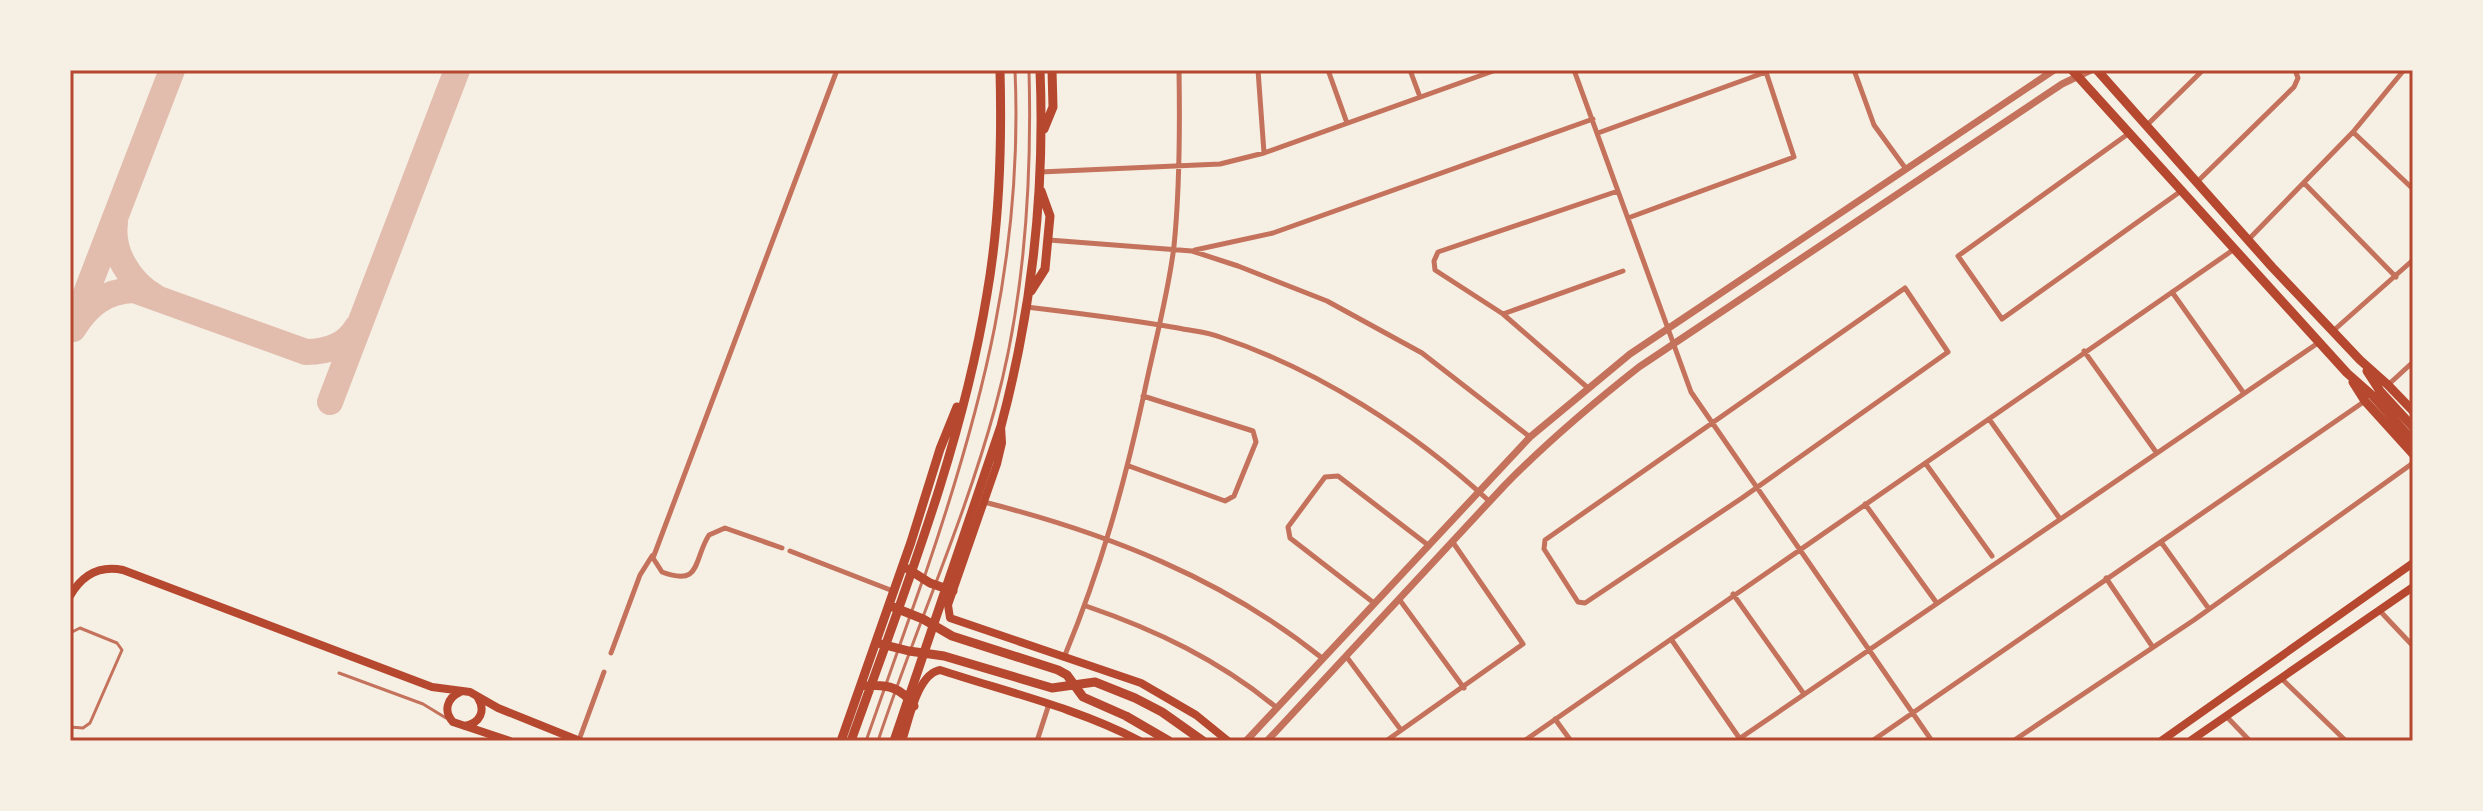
<svg xmlns="http://www.w3.org/2000/svg" width="2483" height="811" font-family="Helvetica,sans-serif">
  <rect width="100%" height="100%" fill="#f6efe4"/>
  <g fill="none" stroke-linecap="round" stroke-linejoin="round">
    <!-- taxiway -->
    <path stroke="#e2bdae" stroke-width="26" d="M115,223C111,252 130,282 154,296
      M78,314L172,70
      M73,329C88,305 105,291 134,290L306,352C327,352 346,346 357,327
      M330,402L457,70"/>
    <!-- service -->
    <path stroke="#c5725c" stroke-width="3" d="M925,575C983,405 1023,251 1015,70
      M70,633L80,628L117,643L122,650L90,723L83,728L70,727
      M339,673L423,704L446,718
      M866,741L922,582
      M878,741C915,629 964,522 995,408C1025,299 1032,182 1029,70"/>
    <!-- minor -->
    <path stroke="#c5725c" stroke-width="5" d="M1258,70L1264,153
      M1328,70L1347,123
      M1410,70L1420,97
      M1574,70L1691,392L1932,741
      M1854,70L1874,125L1906,169
      M2147,125L2203,70
      M2353,132L2413,189
      M1598,133L1766,72L1794,157L1628,218
      M2128,134L1958,256L2002,319L2181,191
      M1040,172L1220,164L1264,153L1496,70
      M2197,182L2294,87L2298,78L2295,70
      M2305,184L2396,277
      M1049,240L1192,251L1238,266L1327,301L1422,353L1530,437
      M2248,240L2353,132L2404,70
      M1195,250L1273,233L1593,119
      M1905,288L1948,352L1742,498L1585,603L1578,602L1544,549L1545,540Z
      M2172,292L2243,392
      M1027,307C1077,313 1128,319 1178,328C1192,331 1207,332 1220,337C1319,370 1413,431 1489,501
      M1503,314L1623,271
      M2333,331L2413,260
      M2084,351L2156,452
      M2388,385L2413,362
      M1588,388L1503,314L1435,270L1434,261L1438,252L1618,191
      M1989,419L2060,519
      M1926,464L1992,556
      M1129,466L1225,501L1234,496L1256,442L1253,431L1143,396
      M984,502C1106,533 1223,578 1322,658
      M1865,504L1936,602
      M2161,542L2209,609
      M782,548L725,528L709,535C693,560 702,587 662,572L653,558L837,70
      M790,551L893,591
      M2106,578L2152,646
      M1733,594L1804,694
      M1399,599L1464,688
      M1374,603L1290,538L1288,527L1325,477L1338,476L1428,545
      M1086,606C1156,630 1219,660 1277,708
      M2379,610L2413,646
      M1671,639L1740,739
      M611,653L640,575L652,556
      M1065,655C1101,568 1124,486 1144,394C1154,345 1168,296 1174,246C1180,187 1180,129 1179,70
      M1346,656L1401,730
      M2282,679L2346,741
      M2226,716L2250,741
      M1555,719L1571,741
      M579,740L604,672
      M1037,741L1049,704
      M1386,741L1523,644L1452,541
      M1524,741L2233,250
      M1736,741L2318,343
      M1872,741L2365,401
      M2013,741L2194,620L2413,463"/>
    <!-- tertiary -->
    <path stroke="#c5725c" stroke-width="7" d="M1246,741L1530,437L1630,354L2054,70
      M1267,741L1504,486C1546,443 1592,404 1639,367L2062,84L2091,70"/>
    <!-- secondary -->
    <path stroke="#b5482f" stroke-width="8" d="M1001,426L1002,443L997,464L948,605L950,618L1141,683L1196,715L1228,741
      M70,596C82,575 99,565 123,570L432,687L470,692L498,708L580,741
      M460,692C447,698 443,711 453,722L510,741
      M465,726C480,723 486,711 478,698
      M902,741C909,721 917,674 940,670C1007,692 1077,708 1140,741
      M2161,741L2413,563
      M2190,741L2413,587"/>
    <!-- primary -->
    <path stroke="#b5482f" stroke-width="9" d="M2072,70L2347,373L2373,396L2413,441
      M2097,70L2272,267L2360,360L2388,385L2413,411
      M1044,129L1053,107L1052,70
      M1031,291L1045,269L1050,216L1041,191
      M2367,371L2380,391L2413,427
      M2353,382L2365,401L2413,454
      M908,569L930,583L953,591
      M893,607L923,619L952,636L1058,670L1067,675L1083,697L1126,716L1169,741
      M881,644L909,651L944,656L1052,688L1095,682L1135,698L1162,712L1203,741
      M866,686C888,684 902,688 914,706
      M841,741L911,542L940,449L957,407
      M851,741C903,595 962,447 987,294C1000,220 1002,145 1000,70
      M894,741L1001,426C1032,310 1045,190 1040,70"/>
  </g>
  <!-- border -->
  <rect width="2483" height="811" fill="none" stroke="#f6efe4" stroke-width="144"/>
  <rect x="72" y="72" width="2339" height="667" fill="none" stroke="#b5482f" stroke-width="3"/>
</svg>
